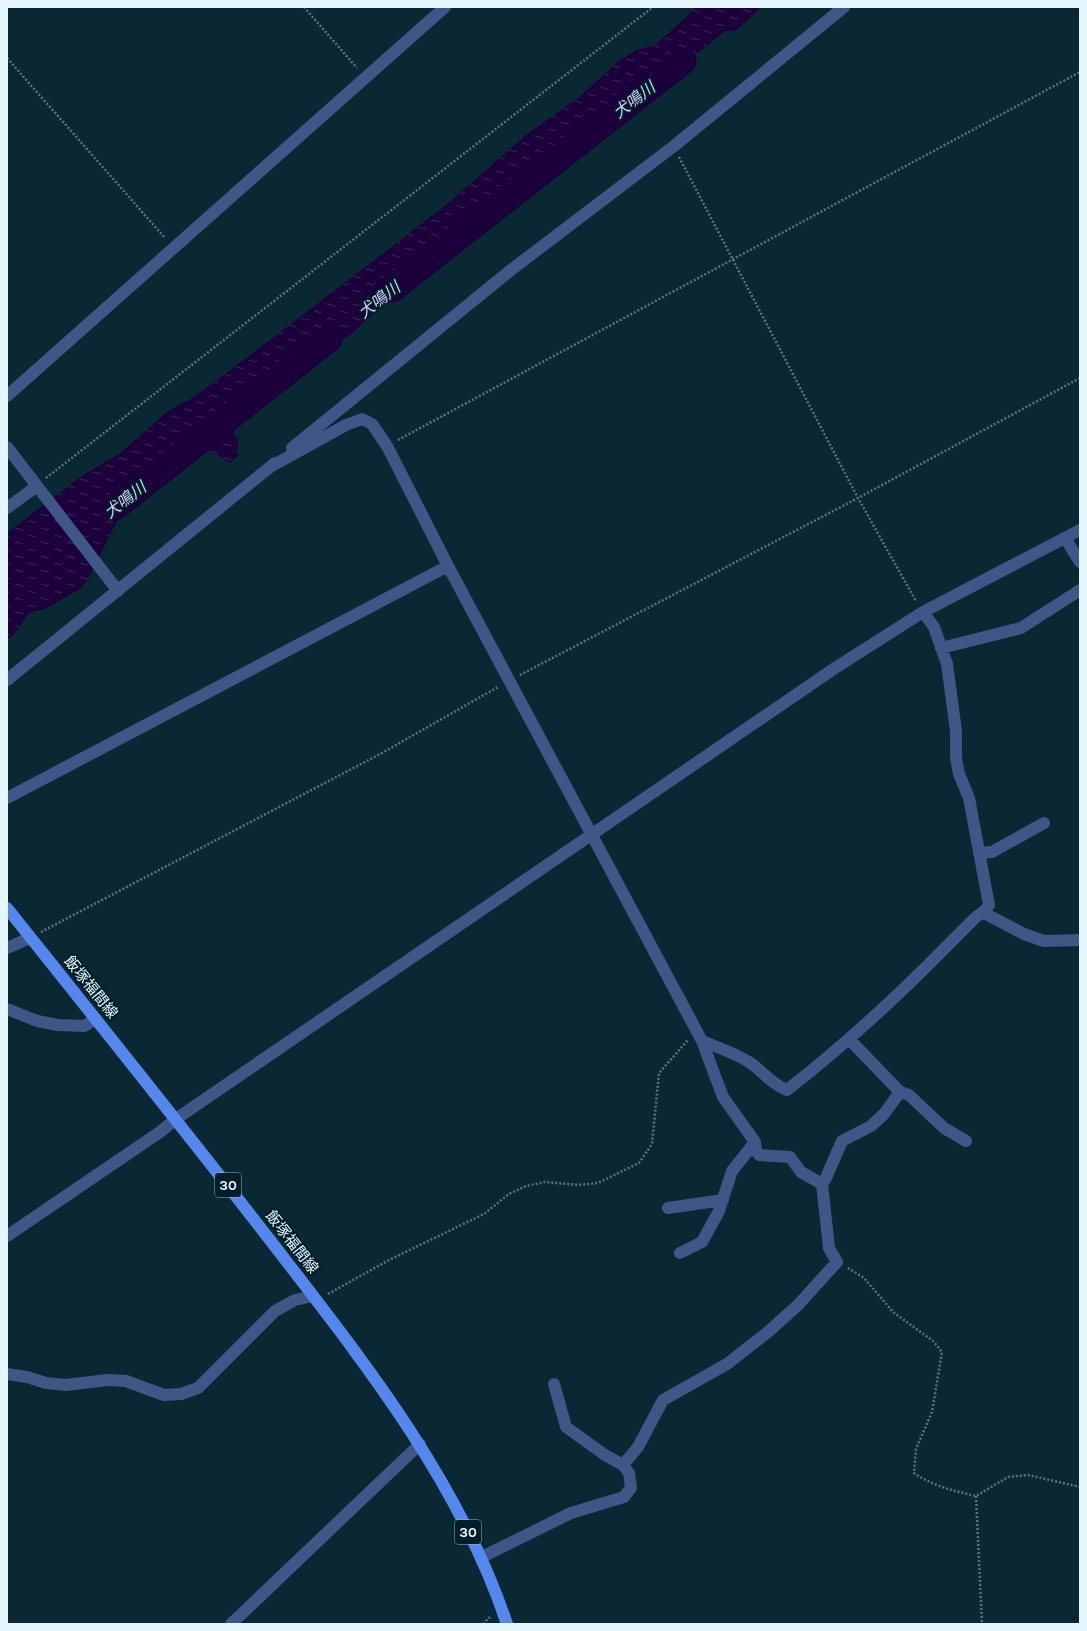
<svg xmlns="http://www.w3.org/2000/svg" width="1087" height="1631" font-family="Karla,'Noto Sans JP',sans-serif">
  <defs>
    <pattern id="water-ripples" width="26" height="14" patternUnits="userSpaceOnUse"><rect width="26" height="14" fill="#1b003b"/><path d="M2 4q2-2 4 0t4 0M15 11q2-2 4 0t4 0" fill="none" stroke="#3c2658"/></pattern>
  </defs>
  <rect width="100%" height="100%" fill="#0a2734"/>
  <!-- water -->
  <path fill="url(#water-ripples)" d="M697,7H762L735,31H725L668,78L638,90L618,108L607,111L595,125L573,142L561,153L546,161L542,168L467,224L390,296L356,330L346,338L287,368L233,423L232,431L238,440V456L229,463L206,447L200,446L185,449L163,462L148,478L133,500L122,511L88,579L80,589L43,610L35,611L28,614L15,633L7,640V533L82,476L119,454L167,412L194,397L266,343L445,206L526,135L578,98L618,62L636,50L655,45Z"/>
  <g fill="none" stroke-linecap="round" stroke-linejoin="round">
    <!-- river -->
    <path stroke="#1b003b" stroke-width="27" d="M392,289L683,61
      M114,508L329,339"/>
    <!-- path -->
    <path stroke="#5a737e" stroke-width="2.5" stroke-dasharray="2 2" stroke-linecap="butt" d="M304,7L357,68
      M7,58L165,238
      M679,157L858,498L916,601
      M398,440L1080,72
      M46,478L653,7
      M520,675L858,498L1080,378
      M41,932L382,753L498,687
      M848,1268L864,1278L893,1312L933,1341L942,1352L932,1412L916,1449L914,1473C933,1486 954,1491 976,1496L1008,1477L1028,1475L1080,1487
      M328,1294L389,1260L484,1214L509,1194L526,1186L545,1182L579,1185L598,1183L639,1163L652,1144L659,1073L688,1040
      M976,1496L982,1624
      M483,1624L490,1617"/>
    <!-- minor -->
    <path stroke="#3e5787" stroke-width="12" d="M7,396L445,7
      M7,447L118,591
      M292,448L511,270L674,146L844,7
      M270,467L346,425L362,419L372,424L387,446L448,566L702,1041L723,1097L755,1142L756,1150L759,1155L790,1157L801,1172L822,1184L829,1248L837,1262L798,1305L768,1332L727,1364L663,1400L638,1447L623,1465L629,1473L631,1488L624,1497L571,1513L482,1557
      M7,508L37,486
      M1065,538L1080,562
      M941,648L1021,628L1080,590
      M7,680L275,463
      M7,798L448,566
      M979,853L992,852L1044,823
      M984,913L1024,934L1044,941L1080,940
      M7,948L30,938
      M7,1009L37,1021L58,1025L84,1026L96,1019
      M702,1041C719,1048 738,1054 752,1064C764,1073 773,1085 787,1090C845,1045 899,995 950,943C958,935 966,927 974,919C981,912 983,915 989,905L969,798L959,774L956,758V731L947,664L934,627L923,612
      M900,1092L909,1095L944,1128L966,1141
      M822,1184L825,1180L842,1141L871,1126L884,1114L900,1092L849,1039
      M668,1208L723,1200
      M7,1236L160,1132L176,1119
      M680,1253L702,1242L719,1211L732,1171L755,1142
      M7,1374L27,1377L46,1383L66,1385L107,1380L126,1381L164,1395L181,1394L198,1388L275,1311L295,1300L313,1296
      M554,1384L566,1427L605,1455L623,1465"/>
    <!-- tertiary -->
    <path stroke="#3e5787" stroke-width="12" d="M176,1119L835,668L923,612L1080,530
      M231,1624L420,1444"/>
    <!-- primary -->
    <path stroke="#5587ec" stroke-width="12" d="M7,908C95,1018 183,1128 270,1240C361,1358 459,1480 507,1624"/>
  </g>
  <g text-anchor="middle" dominant-baseline="central" stroke-width="4" stroke-linejoin="round" paint-order="stroke">
    <!-- shield labels -->
    <g fill="#011e2a" stroke="#a1b5be" stroke-width="1">
      <rect x="215" y="1173" width="26" height="24" rx="3"/>
      <rect x="455" y="1520" width="26" height="24" rx="3"/>
    </g>
    <g font-size="14" font-weight="bold" fill="#e5f6fe">
      <text x="228" y="1185">30</text>
      <text x="468" y="1532">30</text>
    </g>
    <!-- street labels -->
    <g font-size="15" fill="#e5f6fe" stroke="#011e2a">
      <text transform="translate(91 987) rotate(51)">飯塚福間線</text>
      <text transform="translate(292 1242) rotate(52)">飯塚福間線</text>
    </g>
    <!-- water labels -->
    <g font-size="16" font-style="italic" fill="#dacffd" stroke="#011e2a">
      <text transform="translate(634 100) rotate(-38)">犬鳴川</text>
      <text transform="translate(379 300) rotate(-38)">犬鳴川</text>
      <text transform="translate(125 500) rotate(-38)">犬鳴川</text>
    </g>
  </g>
  <!-- border -->
  <rect width="1087" height="1631" fill="none" stroke="#e5f6fe" stroke-width="16"/>
</svg>
